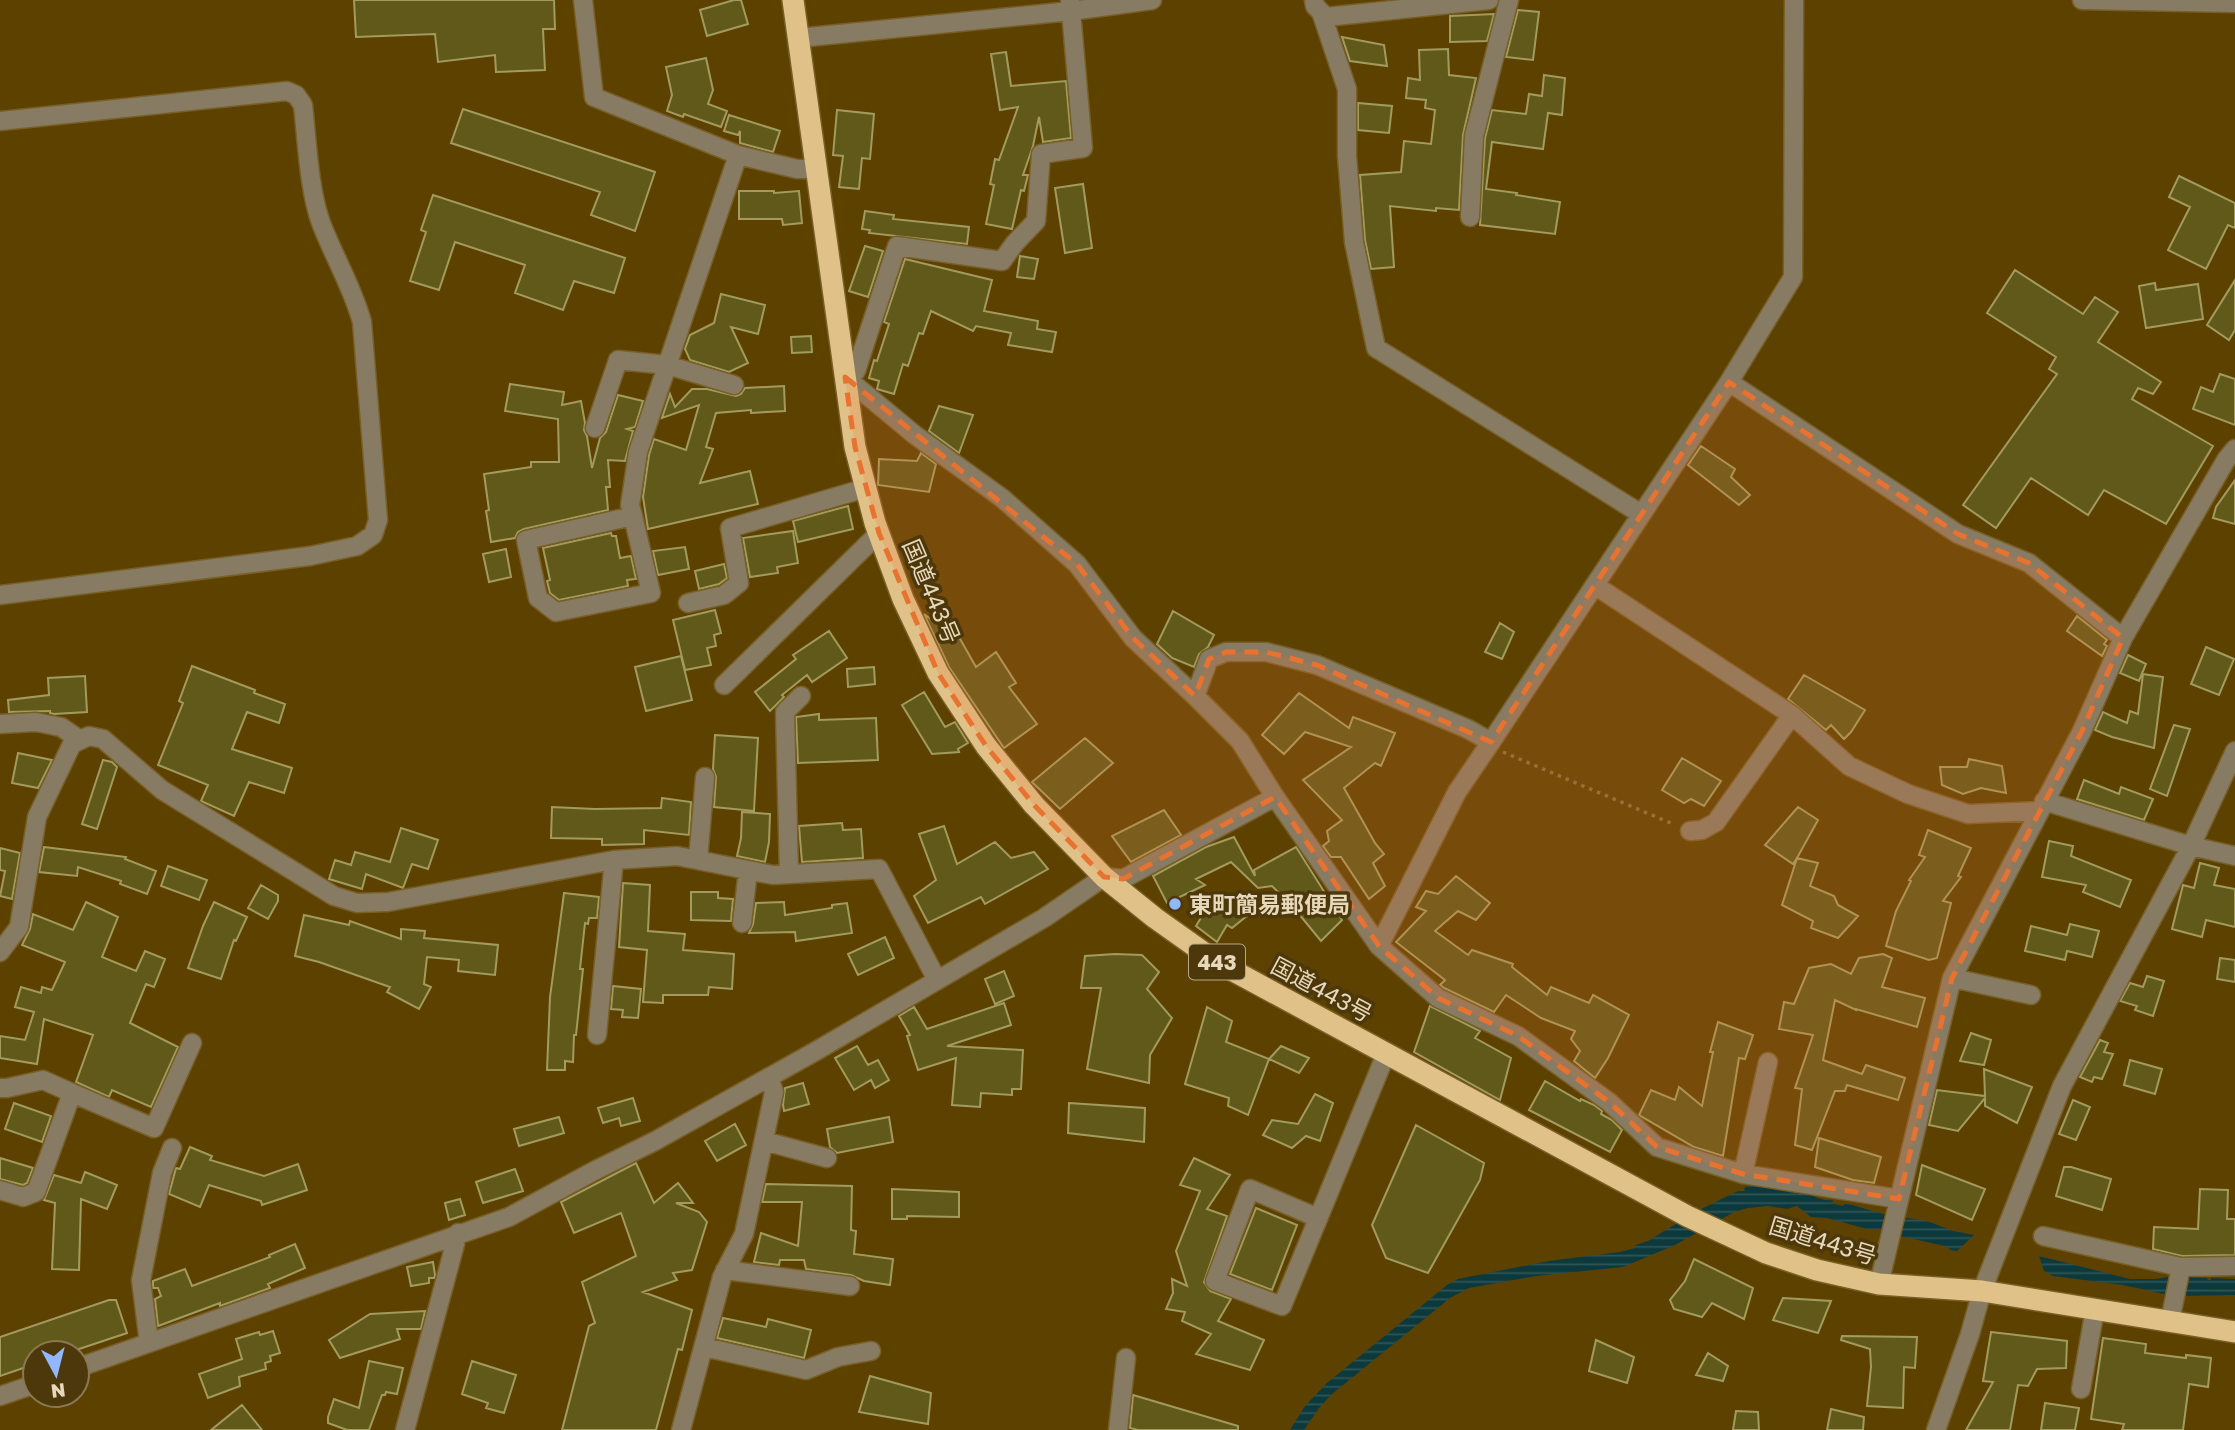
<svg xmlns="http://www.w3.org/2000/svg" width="2235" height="1430" font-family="'Golos Text','Noto Sans JP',sans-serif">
  <defs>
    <pattern id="water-rules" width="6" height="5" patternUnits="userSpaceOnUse" patternTransform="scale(1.75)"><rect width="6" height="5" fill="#0c393c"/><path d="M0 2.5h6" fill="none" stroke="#2f5556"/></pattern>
  </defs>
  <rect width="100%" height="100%" fill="#5c4100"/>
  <!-- water -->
  <path fill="url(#water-rules)" d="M1762,1184C1773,1186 1785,1186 1796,1189C1808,1192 1820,1202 1833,1200L1832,1203L1843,1206L1845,1203L1887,1215L1927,1221L1953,1231L1974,1235L1957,1251L1951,1250L1945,1246L1900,1236L1884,1229H1867L1827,1218L1811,1217L1797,1206L1787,1209L1768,1206L1748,1208L1734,1212L1675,1245L1623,1267L1536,1276L1469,1288L1450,1298L1332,1394L1319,1408L1304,1430H1290L1305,1406L1327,1383L1447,1285L1458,1279L1549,1261L1620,1252L1635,1248L1636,1245L1648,1241L1697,1211L1738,1191H1745L1744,1188L1750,1185Z
    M2039,1256L2130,1279H2155L2174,1276L2207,1278L2208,1280H2211V1278L2235,1279V1295L2174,1296L2123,1285L2053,1276L2044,1271Z"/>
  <!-- building -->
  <path fill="#61591a" stroke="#a39b5e" stroke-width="2" d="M354,0H554L555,29H543L545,70L496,72L495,55L438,62L435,34L356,37Z
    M734,0H741L748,24L707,36L700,10Z
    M1518,10L1539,12L1533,60L1506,57Z
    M1494,14L1487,41L1450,42V16Z
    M1342,37L1384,45L1387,66L1350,61Z
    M1448,49L1449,75L1476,78L1463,135L1459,210L1436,208V211L1390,206L1394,267L1371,269L1365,240L1360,175L1401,172L1404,141L1431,144L1435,110L1425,108L1426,100L1406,98L1408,78L1420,80L1419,50Z
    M1006,52L1011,86L1066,81L1071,138L1043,142L1039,117L1033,146L1023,175H1028L1024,191L1021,190L1012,229L986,224L994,185L990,184L995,159L999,160L1018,107L1000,110L991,54Z
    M706,58L713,90L708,104L727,111L721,127L684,114L683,117L667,111L672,95L666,67Z
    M1544,75L1565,78L1562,115L1548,113L1543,149L1492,142L1486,189L1517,193L1516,195L1560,202L1555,234L1480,225L1485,138L1492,110L1526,114L1529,94L1542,96Z
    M1358,103L1392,106L1389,133L1358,130Z
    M463,109L655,172L635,231L591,215L600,192L451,143Z
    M837,110L874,114L870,159L862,158L859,189L839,187L843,156L833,155Z
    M729,115L780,131L773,152L740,143V131L738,135L724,131Z
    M2179,176L2235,203V228L2228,225L2206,269L2168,250L2190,207L2169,197Z
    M1083,184L1092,248L1065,253L1055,188Z
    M739,191H774V193L799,191L802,223L783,225L782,219H739Z
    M433,195L625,258L614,293L574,281L563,310L515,293L525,265L455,242L439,290L410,281L426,232L421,230Z
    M865,211L894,215L893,219L969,227L967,244L869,233L870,230L862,229Z
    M865,246L883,251L868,297L849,291Z
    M1020,256L1038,259L1034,279L1017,277Z
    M905,259L992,280L984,311L1038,321L1037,329L1056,332L1052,352L1008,345L1011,333L976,326L973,331L931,311L923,334L919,333L908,366L903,364L894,394L877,389L879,381L869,378L874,360L877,361L889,324L884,322Z
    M2015,270L2083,314L2095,297L2118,312L2098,342L2161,382L2153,394L2138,388L2132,399L2213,446L2166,524L2104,490L2088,515L2031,478L1996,528L1963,505L2057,374L2049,369L2056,357L1987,313Z
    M2235,280V330L2229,340L2207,325Z
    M2155,283L2156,290L2198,284L2203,319L2146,328L2139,286Z
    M721,294L765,305L758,334L731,327L748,363L729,372L690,360L685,349L690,335L714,323Z
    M811,336L812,352L792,353L791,337Z
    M2220,374L2235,379V425L2193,409L2201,387L2213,392Z
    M510,384L564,392L562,405L581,401L585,423L584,430L587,436L592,468L600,438L606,432L618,395L643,401L635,427L627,429L633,431L625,461L608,460L610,487H606L608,510L524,529L518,532L515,538L491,542L486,511L489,510L484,474L531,467V462H559L558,419L505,411Z
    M784,386L785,411L751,413V410L716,413L706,447L713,449L700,483L750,471L758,504L648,529L643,497L649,455L654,439L686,450L699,405L662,418L670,394L675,407L692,389H707L736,396L741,394L745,388Z
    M939,406L973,415L959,453L929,431Z
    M1701,446L1735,469L1731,477L1750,495L1739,505L1688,465Z
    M921,453L936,464L929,492L878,485L879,459L917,461Z
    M2235,480V524L2213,518L2216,507Z
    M848,506L853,529L798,542L793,521Z
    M793,531L798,563L777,567L778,573L750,577L743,538Z
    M611,533L612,536H616L620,558L631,556L636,579L627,580L628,586L559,600L550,593L547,581L550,580L543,548Z
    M685,547L689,569L658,575L653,551Z
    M506,549L511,577L489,582L483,554Z
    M724,564L727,578L719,584L699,589L695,571Z
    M715,610L721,633L714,635L716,646L707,648L711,665L685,670L673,620Z
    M1173,611L1214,635L1208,647L1199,654L1194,667L1172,658L1157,644Z
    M924,614L943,628L951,623L976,667L996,652L1016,683L1009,687L1037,724L1004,748L949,667Z
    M2077,616L2107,640L2104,644L2107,646L2102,656L2067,631Z
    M1500,623L1514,632L1502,659L1485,652Z
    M829,631L847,658L812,682L807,675L782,695L784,697L770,711L755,692L796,659L793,655Z
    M2206,647L2234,659L2219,695L2191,684Z
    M2128,655L2146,664L2139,681L2120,673Z
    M681,656L692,700L646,711L635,667Z
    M192,666L255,690L254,693L285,704L279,723L247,712L232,749L292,768L284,793L249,782L234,816L201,801L208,785L158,765L183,703L179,701Z
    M874,667L875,684L848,687L847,669Z
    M2143,674L2163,677L2154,748L2112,737L2095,730L2103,712L2127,723L2130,711L2138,714Z
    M1804,675L1865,710L1851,732L1844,739L1831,725L1826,730L1788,699Z
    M85,676L87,712L54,714L50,713V711L9,712L8,700L49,695L48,678Z
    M924,692L945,727L955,722L968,743L958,749L959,752L932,754L902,705Z
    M1299,693L1349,728L1353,717L1395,733L1381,766L1375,763L1344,788L1375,843L1384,854L1373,863L1385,886L1369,899L1341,857H1331L1323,846L1329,841L1327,831L1342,820L1303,780L1351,747L1305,732L1284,754L1262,735Z
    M819,714V720L876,718L878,760L798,763L796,717Z
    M2174,725L2190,729L2167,796L2150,789Z
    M715,735L758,738L754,811L714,807L716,777L713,769Z
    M1085,738L1113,763L1060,809L1032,782Z
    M18,753L52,760L38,788L12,783Z
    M1682,758L1721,781L1704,806L1691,799L1684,803L1662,790Z
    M1969,759L2002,766L2006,793L1981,788L1963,794L1942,785L1940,767H1967Z
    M103,760L112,762L117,767L97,829L82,824Z
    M2084,780L2119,794L2121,787L2153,799L2144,820L2077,799Z
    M662,798L691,802L689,835L644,830V844L602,845V839L551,838L552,807L595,809L661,808Z
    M1798,807L1818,820L1797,858L1818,863L1810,886L1834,896L1838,905L1858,916L1838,938L1811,928L1813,921L1782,905L1797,858L1793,864L1765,845Z
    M1164,810L1181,835L1131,862L1112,836Z
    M742,812L770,814L769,842L765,862L737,856L741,838Z
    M842,823L843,830L861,829L863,858L802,862L799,826Z
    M944,826L957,864L995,842L1011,858L1034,852L1048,869L985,904L981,897L928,923L914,896L936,880L919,834Z
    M401,828L438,840L428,869L412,864L403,888L366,874L362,889L329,879L335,860L351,865L355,852L390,862Z
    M1928,830L1971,848L1958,876L1961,877L1943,901L1951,903L1937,958L1929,960L1886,946L1896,911L1911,881L1909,880L1925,857L1919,855Z
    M1234,837L1255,876L1254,870L1296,847L1342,920L1321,941L1294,908L1272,886L1258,888L1231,862L1196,879L1205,885L1167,903L1153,876L1206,847Z
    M2049,841L2073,846L2071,856L2131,880L2120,907L2083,892L2086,885L2042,877Z
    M44,847L126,857L125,859L156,871L147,894L120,884L121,881L78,867L77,876L39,872Z
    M0,848L20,853L12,899L0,896L5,871L0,870Z
    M2200,863L2219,868L2214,885L2235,889V927L2206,920L2202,937L2172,929L2183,885L2194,888Z
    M168,866L207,880L199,900L161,886Z
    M1456,876L1490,903L1476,920L1458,911L1435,931L1468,955L1472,950L1513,964L1512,967L1547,995L1551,987L1589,1003L1593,995L1629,1015L1608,1058L1595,1078L1574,1061L1580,1051L1571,1039L1575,1031L1541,1018L1506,995L1494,1012L1444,988L1440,985L1445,980L1396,942L1426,911L1416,907L1426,891L1438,894Z
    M623,883L650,885L648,931L685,934L683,950L734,954L732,989L709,987L708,995H663V1003L643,1002L647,950L619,947Z
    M261,885L278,895V901L268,919L248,908Z
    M691,892H718V898L733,899L731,921L691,920Z
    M564,893L599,897L597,918H589L588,924L585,923L580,969H583L576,1035H574L573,1062L565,1061V1070H547L550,997Z
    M1216,893L1248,915L1232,928L1227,925L1217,942L1196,926Z
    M86,902L118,917L102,957L136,971L145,951L165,959L154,987L146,984L130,1023L178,1047L151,1107L112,1090L109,1097L76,1082L93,1035L44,1019L37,1064L0,1058V1036L25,1040L34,1012L15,1007L21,987L41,993L42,987L52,990L65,962L22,945L30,929L33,914L73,930Z
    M214,902L247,917L236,941L234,940L221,979L188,968L203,926Z
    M784,902L785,915L832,908V905L847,903L852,933L796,941L795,932L749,933L753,924L756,903Z
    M304,915L349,925L350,921L401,939V929L425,931L424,938L498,945L495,975L458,971L459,960L427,957L424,984L431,987L419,1009L387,992L390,987L319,962L295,956Z
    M2070,924L2099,931L2092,957L2067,951L2065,960L2025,951L2031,926L2067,935Z
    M885,937L894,958L858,975L848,954Z
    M1115,954L1142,955L1159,972L1147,989L1172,1018L1150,1055L1149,1083L1087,1069L1101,988H1081L1085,956Z
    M1883,954L1892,958L1882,987L1925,998L1917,1027L1856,1009V1010L1835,1000L1823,1060L1862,1074L1866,1065L1905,1078L1898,1100L1847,1085L1845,1091H1835L1812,1150L1795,1145L1802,1089L1795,1088L1813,1035L1779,1029L1784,1002L1794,1004L1809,968L1831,964L1851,974L1859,958Z
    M2220,958L2235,960V982L2217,979Z
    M1004,971L1014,996L995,1004L985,979Z
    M2147,976L2164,981L2153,1016L2135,1010L2137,1006L2120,1001L2130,983L2143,987Z
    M613,986L641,989L638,1018L622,1017L623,1010L611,1009Z
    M1004,1003L1011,1025L947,1046L1023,1050L1021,1089H1012V1095L981,1093L980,1107L952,1105L956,1058L918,1070L907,1036L910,1035L899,1016L914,1007L927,1029Z
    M1430,1006L1480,1031L1475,1038L1511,1058L1500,1100L1414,1052Z
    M1207,1007L1232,1021L1226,1042L1269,1059L1248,1115L1228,1106L1229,1098L1185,1084Z
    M1718,1022L1753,1035L1745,1059L1739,1058L1723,1156L1694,1147L1639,1115L1651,1090L1675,1100L1679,1087L1702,1106L1713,1052H1710Z
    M1971,1033L1991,1040L1984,1065L1960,1061Z
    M2100,1040L2108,1043L2104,1052L2113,1054L2102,1079L2094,1077L2092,1082L2080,1077Z
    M857,1046L868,1065L878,1060L889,1080L875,1088L871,1080L854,1090L835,1058Z
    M1281,1046L1309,1058L1299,1073L1269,1059Z
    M2130,1060L2162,1069L2155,1094L2124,1085Z
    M1984,1069L2032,1087L2017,1123L1985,1106V1098L1958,1131L1929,1125L1937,1090L1985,1096Z
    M1545,1081L1580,1101L1581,1099L1594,1105L1602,1111L1601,1114L1612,1120L1622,1130L1610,1152L1529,1110Z
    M803,1083L809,1104L784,1111L783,1105L785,1088Z
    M1315,1094L1333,1103L1320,1141L1306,1136L1292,1148L1263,1135L1272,1120L1298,1124Z
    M633,1098L640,1121L621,1126L619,1118L603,1123L598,1108Z
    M2073,1100L2090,1107L2076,1140L2059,1134Z
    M14,1103L51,1116L42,1142L5,1129Z
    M1069,1103L1145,1108L1144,1142L1068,1133Z
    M559,1117L564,1133L519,1146L514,1129Z
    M889,1117L893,1142L837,1153L830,1147L827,1129Z
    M735,1124L746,1145L717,1161L705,1141Z
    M1416,1125L1484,1163L1480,1180L1428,1273L1386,1258L1372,1225Z
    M1819,1138L1881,1157L1874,1183L1853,1180L1815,1167Z
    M190,1147L212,1156L210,1160L264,1176L298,1164L307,1190L262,1205L261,1201L209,1185L200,1207L169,1194L176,1168L180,1169Z
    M0,1158L33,1168L27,1183L23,1185L0,1179Z
    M1194,1158L1230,1175L1207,1209L1227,1216L1204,1282L1210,1291L1231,1299L1218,1321L1264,1340L1250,1370L1196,1354L1211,1334L1182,1321L1185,1312L1166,1309L1173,1293L1172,1279L1187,1286L1176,1251L1200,1191L1180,1185Z
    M636,1163L654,1203L678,1183L693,1203H676L699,1212L707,1222L692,1270L673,1273L677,1280L643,1292L692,1310L682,1350L678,1349L656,1430H562L589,1326L595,1323L582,1282L636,1256L621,1213L574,1233L561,1202Z
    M1922,1165L1985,1189L1972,1220L1916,1195Z
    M2064,1167H2071L2111,1179L2102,1210L2056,1196Z
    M515,1169L523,1191L483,1203L476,1182Z
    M85,1172L117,1185L107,1209L81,1199L79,1270L52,1269L55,1203L44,1200L54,1175L81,1183Z
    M766,1184L852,1186L851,1230L856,1231L854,1254L893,1259L890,1285L864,1281L851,1275L806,1269L804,1260H780L779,1265L754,1262L761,1233L798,1246L802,1202H762Z
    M892,1189L959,1192V1217L907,1216V1219H892Z
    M2200,1189L2228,1190L2227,1219H2235V1255L2182,1256L2153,1249L2154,1227L2198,1229Z
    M460,1199L465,1215L449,1220L445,1203Z
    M1256,1208L1297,1225L1272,1290L1230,1274Z
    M295,1244L305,1268L268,1284L270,1288L220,1306V1303L158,1326L155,1299L161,1296L158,1288H153V1281L185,1269L192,1286L270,1257L269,1255Z
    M1694,1259L1753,1288L1744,1319L1712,1303L1702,1317L1674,1309L1670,1300L1685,1281Z
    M433,1262L435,1275L434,1278H429V1283L411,1286L407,1267Z
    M1783,1298L1831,1301L1818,1333L1773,1320Z
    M109,1300H116L127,1333L67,1353H35V1364L0,1376V1337Z
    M425,1311L421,1329H397L400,1339L340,1358L329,1340L370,1314Z
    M723,1318L766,1327L768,1319L811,1330L804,1358L717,1338Z
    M273,1331L280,1353L270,1356L271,1361L265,1363L266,1369L239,1377L240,1386L208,1398L199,1374L242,1359L236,1339L259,1332L260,1335Z
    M1991,1332L2067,1341L2066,1368L2037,1369L2028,1386L2018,1385L2010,1430H1966L1993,1382L1983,1381Z
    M1842,1336L1917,1337L1915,1368L1904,1367L1903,1408L1867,1406L1871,1367L1870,1349L1841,1340Z
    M2103,1338L2146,1344L2145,1353L2186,1358V1355L2211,1358L2208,1387L2189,1384L2183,1430H2122L2124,1424L2091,1419Z
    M1596,1340L1634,1357L1627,1383L1589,1371Z
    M1708,1353L1728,1366L1723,1381L1696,1375Z
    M369,1361L403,1368L397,1394L386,1392L385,1395H382L369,1430H347L328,1423V1417L334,1399L359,1408Z
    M472,1361L516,1375L504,1413L486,1408L488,1403L462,1394Z
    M870,1376L931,1393L928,1424L859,1412Z
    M1133,1395L1238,1426V1430H1138L1130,1428Z
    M2045,1403L2079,1408L2075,1430H2041Z
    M242,1405L262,1430H211Z
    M1831,1409L1864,1417L1863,1430H1827Z
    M1736,1411L1758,1412L1759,1430H1733Z"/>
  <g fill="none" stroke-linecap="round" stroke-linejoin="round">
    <defs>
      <path id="minor" d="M583,0L594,97L738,155L797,169H816
        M1070,0L1083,148L1041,154L1036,221L1015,243L1002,261L897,246L856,371L845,377L915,435L1002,498L1077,564L1133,638L1195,696
        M1314,0L1315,6L1326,17L1489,0
        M2082,0L2235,3
        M1321,12L1347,89V156L1354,242L1376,348L1641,514
        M798,38L1071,11L1152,0
        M0,121L287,91L296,95L303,105C307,141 309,190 321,223C334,257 352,286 362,322L378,520L373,535L357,546L310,556L0,595
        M1470,217L1474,136L1509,0
        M1729,382L1958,534L2029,563L2123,638
        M595,428L618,360L667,365L734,385
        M633,516L526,540L538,598L556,612L651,593L633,516L630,505L638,452L738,155
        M1596,586L1792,715L1849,766L1908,794L1968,814L2039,811
        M688,603L724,595L739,583L730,528L866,488
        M724,685L879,533
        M0,724L36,722L61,727L80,740
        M1275,797L1379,946L1457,792L1491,742
        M2044,801L2191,846L2235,856
        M1690,831L1702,830L1716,822L1792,715
        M698,860L705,777
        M789,874L785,712L801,696
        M742,923L748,870
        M1379,946L1438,998L1518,1036L1609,1102L1657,1147L1743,1174
        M0,952L19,927L37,817L72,744L89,736L103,739L162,790L334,896L357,903L388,902L614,860L677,856L773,875L879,869L937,980
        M1952,978L2031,995
        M597,1035L614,860
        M1768,1062L1743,1174L1899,1199
        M0,1088H7L43,1080L72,1093
        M764,1141L827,1158
        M0,1190L23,1197L36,1192L72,1093L154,1128L192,1043
        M1318,1218L1250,1189L1215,1281L1282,1306L1386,1054
        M2043,1236L2181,1267
        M725,1270L850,1286
        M1879,1284L1952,978L2082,731L2123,638L2226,460L2235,449
        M2170,1321L2181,1267L2235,1266
        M149,1343L141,1280L162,1173L172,1148
        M704,1347L806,1370L838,1357L871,1351
        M77,1368L509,1217L596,1170L655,1141L816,1051L1044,918L1104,877L1123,879L1275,797L1240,741L1195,696L1209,659L1226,652H1266L1317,665L1468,729L1491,742L1729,382L1793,277L1794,0
        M2081,1389L2095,1309
        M0,1396L35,1384
        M405,1430L458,1233
        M681,1430L722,1277L744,1234L774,1092L769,1077
        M1118,1430L1126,1358
        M1936,1430L1970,1334L1982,1291L2062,1086L2191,846L2235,751"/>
      <path id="highway" d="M793,0L855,447L875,523L903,599L938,673L986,746L1034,805L1104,877L1155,918L1217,962L1687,1216L1766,1253L1817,1270L1879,1284L1982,1291L2235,1332"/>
    </defs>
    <!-- minor casing -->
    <use href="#minor" stroke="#785f26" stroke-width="21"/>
    <!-- highway casing -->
    <use href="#highway" stroke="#785f26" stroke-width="24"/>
    <!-- path -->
    <path stroke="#88703b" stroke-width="3.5" stroke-dasharray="3.5 5" stroke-linecap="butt" d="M1503,752L1673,824"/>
    <!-- minor -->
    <use href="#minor" stroke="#887b64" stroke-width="18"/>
    <!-- highway -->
    <use href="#highway" stroke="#e0c188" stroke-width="21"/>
  </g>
  <!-- marked area -->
  <path fill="#e8722f" fill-opacity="0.2" stroke="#e8722f" stroke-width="5" stroke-dasharray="14 9" stroke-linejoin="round" d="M845,377L1077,564L1133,638L1195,696L1209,659L1226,652H1266L1317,665L1491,742L1729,382L1958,534L2029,563L2123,638L2082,731L1952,978L1899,1199L1743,1174L1657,1147L1609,1102L1518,1036L1438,998L1379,946L1275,797L1123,879L1104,877L1034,805L986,746L938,673L879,533L855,447Z"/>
  <!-- markers -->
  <circle fill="#91b8fd" stroke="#4d380b" stroke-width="2.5" cx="1175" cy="904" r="7"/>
  <g text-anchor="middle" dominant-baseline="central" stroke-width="7" stroke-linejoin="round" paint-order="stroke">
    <!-- shield labels -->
    <rect fill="#4d380b" stroke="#b9a887" stroke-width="2" x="1189" y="944.5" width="56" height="35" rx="5"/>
    <g font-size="21" font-weight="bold" fill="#e7d8bc">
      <text x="1217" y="962">443</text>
    </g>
    <!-- street labels -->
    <g font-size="23" fill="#e7d8bc" stroke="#4d380b">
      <text transform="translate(932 591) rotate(67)">国道443号</text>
      <text transform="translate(1322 989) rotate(28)">国道443号</text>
      <text transform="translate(1823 1240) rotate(17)">国道443号</text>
    </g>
    <!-- poi labels -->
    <g font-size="23" font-weight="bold" fill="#e7d8bc" stroke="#4d380b" text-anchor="start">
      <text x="1189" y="904">東町簡易郵便局</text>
    </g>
  </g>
  <!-- north arrow -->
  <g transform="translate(56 1374) rotate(173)"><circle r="33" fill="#4d380b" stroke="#8b7852" stroke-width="2"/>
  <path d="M0-5L12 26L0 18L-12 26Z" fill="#91b8fd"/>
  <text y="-10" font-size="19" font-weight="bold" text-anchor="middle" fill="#e7d8bc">N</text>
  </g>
</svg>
